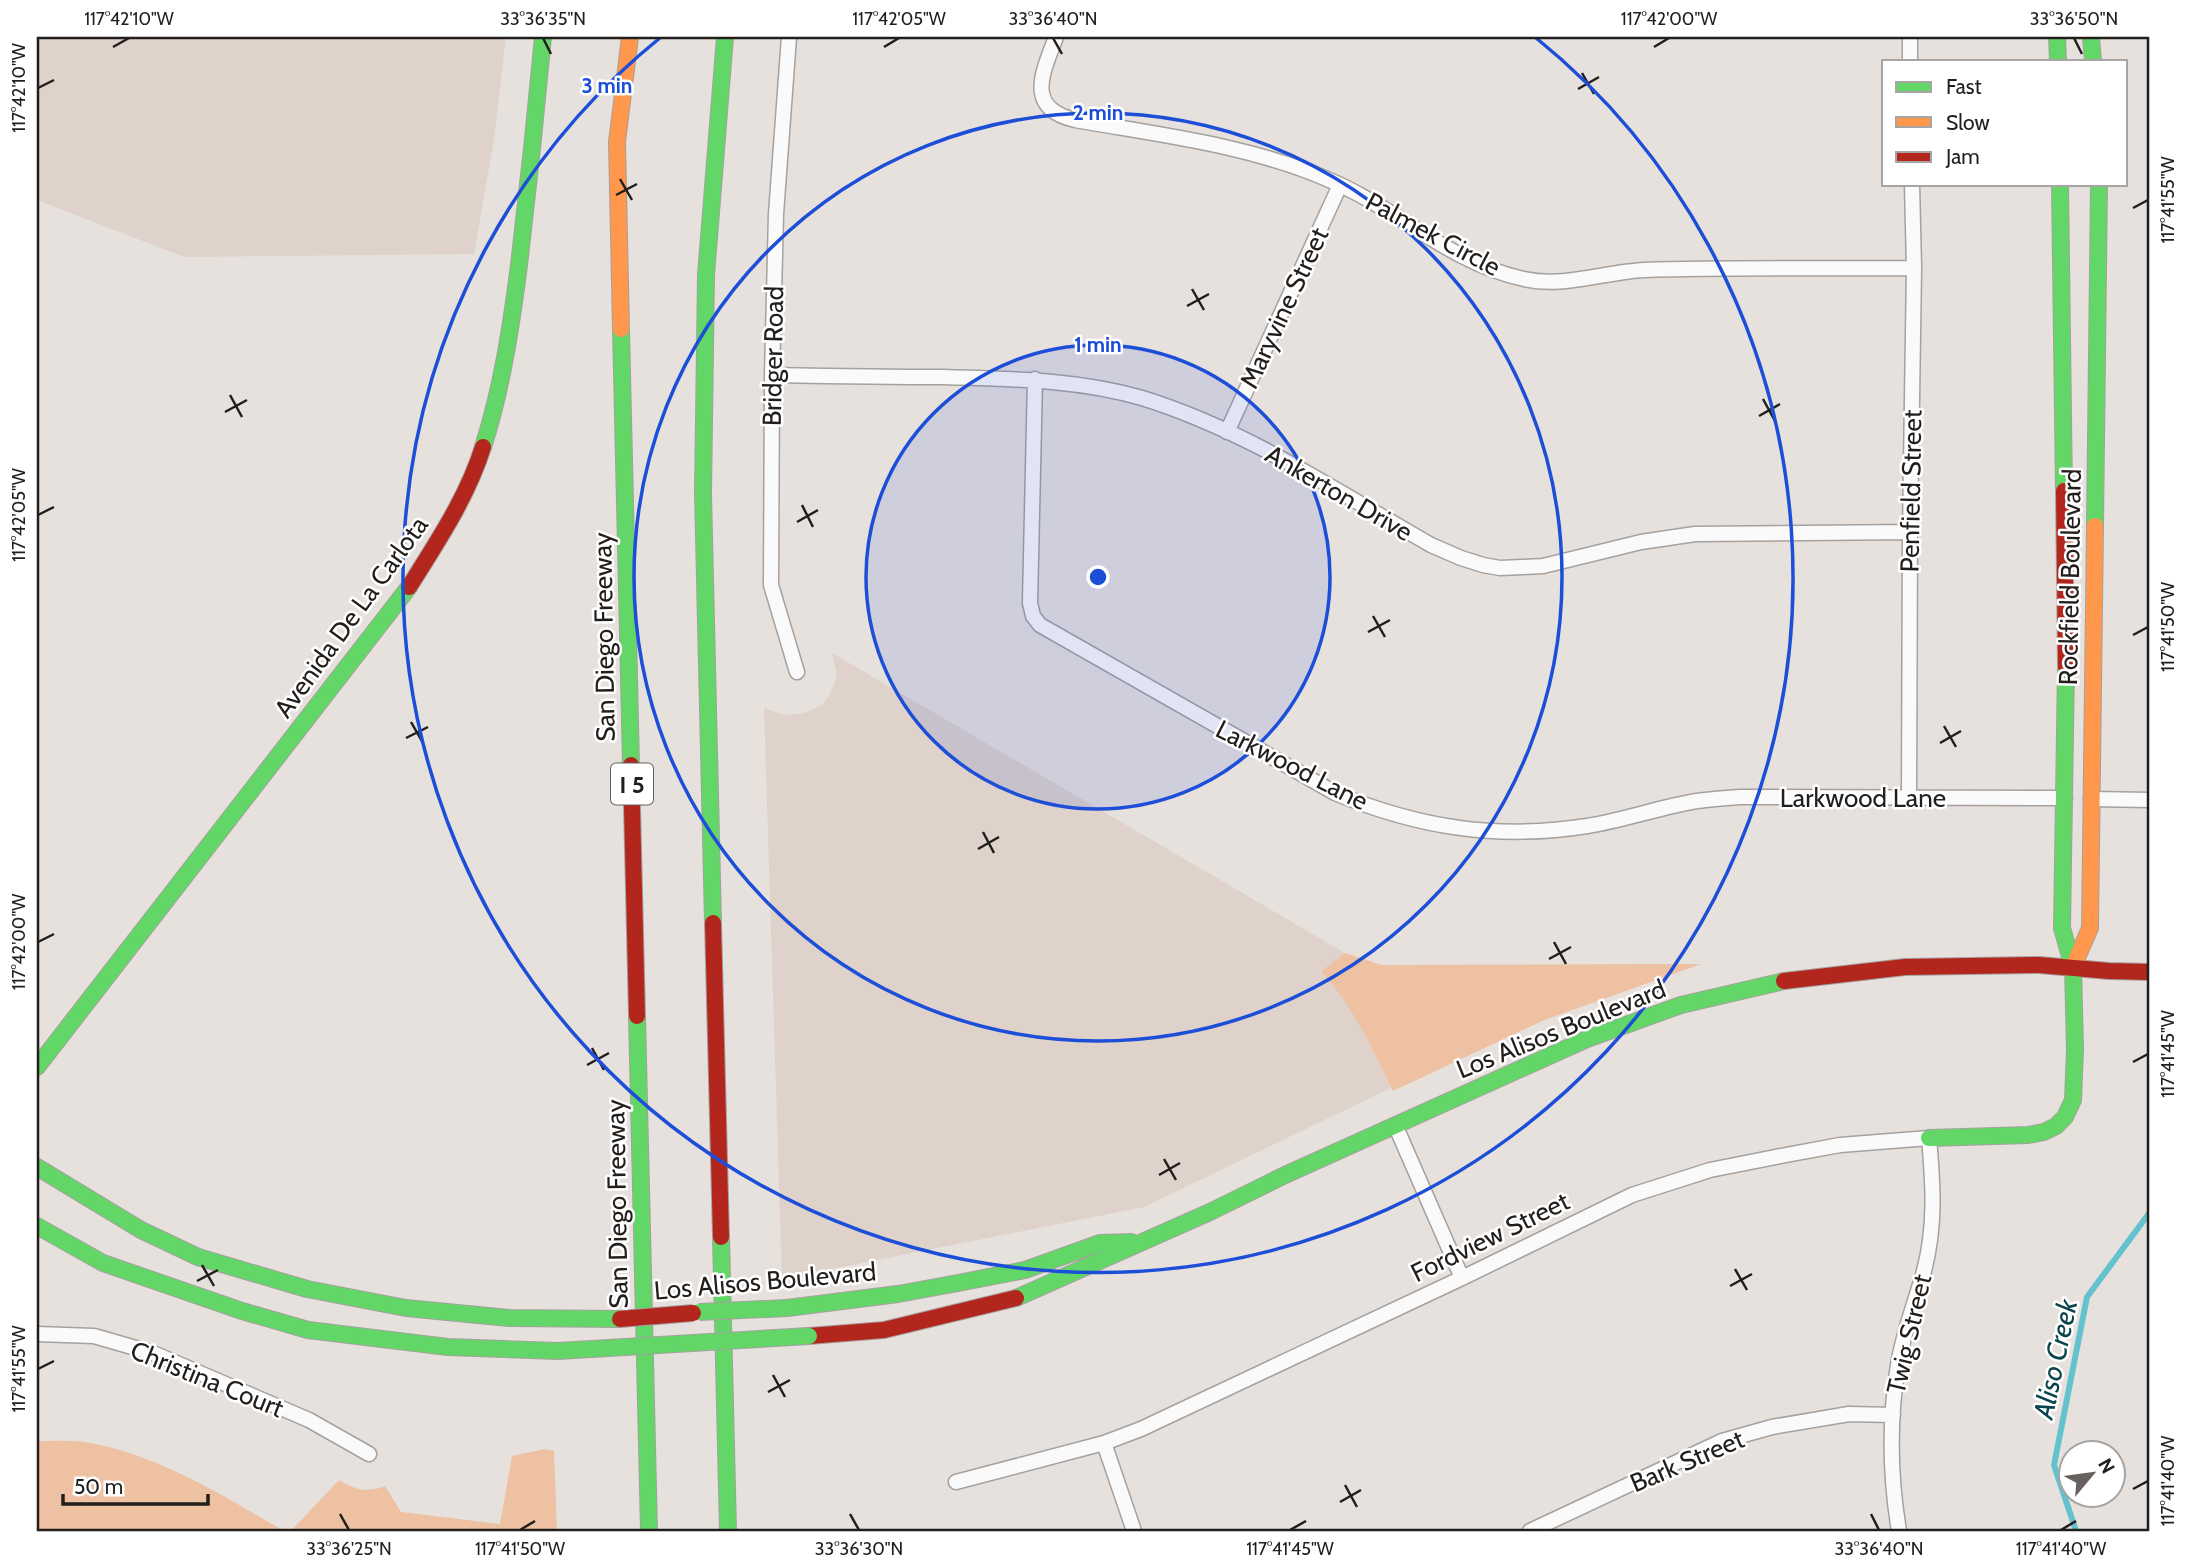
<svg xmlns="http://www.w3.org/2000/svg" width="2187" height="1568" font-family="Cabin,sans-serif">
  <rect width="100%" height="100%" fill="#e6e1dd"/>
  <!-- built -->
  <path fill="#ded2cb" d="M37,37H506L494,139L474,254L184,257L37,200Z
    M832,653L1345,953L1321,971L1339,991L1355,1015L1391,1088L1144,1207L782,1279L764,708L784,715L805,713L823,704L829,696L836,679V670Z"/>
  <!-- green -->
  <path fill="#edc1a2" d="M1345,953L1382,965L1701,964L1542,1021L1393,1091C1371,1048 1354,1007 1321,971Z
    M37,1441C53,1441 69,1440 85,1442C157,1454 222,1495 284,1531H37Z
    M545,1449L554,1451L557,1531H291L339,1480C355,1490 367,1493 385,1486L401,1512L500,1524L512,1456Z"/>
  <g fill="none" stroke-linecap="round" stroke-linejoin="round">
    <!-- stream -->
    <path stroke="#64c2ce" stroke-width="6" d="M2076,1531L2054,1465L2087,1297L2150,1212"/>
    <defs>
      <path id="street" d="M789,37L776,214L772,375L771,585L797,672
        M1056,37C1043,72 1024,108 1075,120C1160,135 1248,145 1327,179C1395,207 1451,264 1524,279C1563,288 1605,272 1644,270C1734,267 1824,269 1914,268
        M1910,37V61
        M772,375C828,376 885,377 942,377C1009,379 1077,379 1142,398C1246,430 1338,492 1431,545L1461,558L1483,565L1500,568L1523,567L1543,566L1641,542L1695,534L1910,532
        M1035,379L1030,603L1033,616L1040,625L1335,793C1419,828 1498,840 1587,826C1625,820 1660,807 1697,801C1712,799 1726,798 1740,797L2065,798
        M1227,432L1340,185
        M1909,799L1910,532L1914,268L1912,184
        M2091,799L2150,800
        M1396,1127L1462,1278
        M37,1334L94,1336L153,1353L309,1420L369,1454
        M1104,1443L1134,1531
        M956,1482L1104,1443L1141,1429L1462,1278L1632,1195L1710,1170L1786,1155L1840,1145L1929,1138C1933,1184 1936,1225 1924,1271C1915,1303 1903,1333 1898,1365C1889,1420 1890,1477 1899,1531
        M1530,1531L1722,1441L1772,1427L1849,1414L1893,1415"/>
      <path id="fast" d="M2057,37L2058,61
        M2091,37L2093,61
        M2060,184L2064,491
        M621,329L631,765
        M483,447C502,388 511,327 519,265C528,189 536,113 543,37
        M2095,526L2099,184
        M713,923L703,493L706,275L725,37
        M637,1016L649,1531
        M37,1067L409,587
        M1929,1138L2028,1135L2044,1132L2056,1126L2065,1117L2073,1100L2075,1049L2073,967L2062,928L2066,667
        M37,1167L141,1230L198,1257L307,1289L406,1308L509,1318L620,1319
        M37,1226L103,1263L242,1311L308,1330L448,1347L558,1351
        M721,1237L728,1531
        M1016,1298L1210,1212L1285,1175L1587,1039L1681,1005L1784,981
        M787,1308L898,1294L958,1283L1025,1270L1100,1243L1131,1242"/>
      <path id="slow" d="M621,329L617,142L630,37
        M2073,967L2090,928L2095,526"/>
      <path id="jam" d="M2064,491L2066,667
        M409,587C437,542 467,498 483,447
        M631,765L637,1016
        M713,923L721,1237
        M1784,981L1905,967L2039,965L2109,971L2150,972
        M809,1336L884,1330L1016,1298"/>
    </defs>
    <!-- street casing -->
    <use href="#street" stroke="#a5a19e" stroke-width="17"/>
    <!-- fast casing -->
    <use href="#fast" stroke="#a5a19e" stroke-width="18"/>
    <!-- slow casing -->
    <use href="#slow" stroke="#a5a19e" stroke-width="18"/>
    <!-- jam casing -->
    <use href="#jam" stroke="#a5a19e" stroke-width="18"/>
    <!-- street -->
    <use href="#street" stroke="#fbfafa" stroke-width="14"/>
    <!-- fast -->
    <use href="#fast" stroke="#63d668" stroke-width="16"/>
    <!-- slow -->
    <use href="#slow" stroke="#ff974d" stroke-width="16"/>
    <!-- jam -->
    <use href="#jam" stroke="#b3261e" stroke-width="16"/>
    <defs>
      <path id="fast-bridge" d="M699,1312L787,1308
        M558,1351L809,1336"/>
      <path id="jam-bridge" d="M620,1319L693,1313"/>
    </defs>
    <!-- fast-bridge casing -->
    <use href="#fast-bridge" stroke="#a5a19e" stroke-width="18" stroke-linecap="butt"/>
    <!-- jam-bridge casing -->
    <use href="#jam-bridge" stroke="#a5a19e" stroke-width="18" stroke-linecap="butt"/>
    <!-- fast-bridge -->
    <use href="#fast-bridge" stroke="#63d668" stroke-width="16"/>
    <!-- jam-bridge -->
    <use href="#jam-bridge" stroke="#b3261e" stroke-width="16"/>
  </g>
  <!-- ticks -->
  <path fill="none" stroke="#221e1c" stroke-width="2.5" d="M543,38L551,54M1053,38L1062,54M2074,38L2082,54M113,47L129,38M884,47L899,38M1654,47L1669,38M1582,73L1594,94M38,88L54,80M1578,89L1599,77M620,179L632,200M616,195L637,184M2133,208L2148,200M1192,289L1204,310M1187,306L1209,294M230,395L242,417M1763,399L1775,421M225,412L247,400M1759,416L1780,404M802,505L813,527M38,515L54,507M797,522L818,510M1373,616L1385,637M1368,632L1390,620M2133,635L2148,627M411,722L423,743M1944,726L1956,747M406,738L428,727M1940,743L1961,731M983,832L994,853M978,849L999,837M38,942L54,934M1554,942L1566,964M1549,959L1571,947M592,1048L604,1070M2133,1062L2148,1054M587,1065L609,1053M1164,1159L1176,1180M1159,1175L1180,1163M202,1265L214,1286M1735,1269L1747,1290M197,1281L218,1270M1730,1286L1752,1274M38,1369L54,1361M773,1375L785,1397M768,1392L790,1380M1345,1485L1357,1507M2133,1489L2148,1481M1340,1502L1361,1490M340,1514L349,1530M850,1514L859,1530M1871,1514L1879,1530M520,1530L535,1521M1290,1530L1306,1521M2061,1530L2076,1521"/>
  <!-- distance rings -->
  <circle cx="1098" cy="577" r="232" fill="#1d4ed8" fill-opacity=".12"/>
  <g fill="none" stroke="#1d4ed8" stroke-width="3.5">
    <circle cx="1098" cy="577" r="232"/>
    <circle cx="1098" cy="577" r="464"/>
    <path d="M1535 37A695 695 0 1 1 661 37"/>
  </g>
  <g text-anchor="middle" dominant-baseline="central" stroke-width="5" stroke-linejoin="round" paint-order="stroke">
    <!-- shield labels -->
    <rect fill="#fff" stroke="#646260" stroke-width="2" x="611" y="763.5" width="42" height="41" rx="5"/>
    <g font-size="24" font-weight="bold" fill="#221e1c">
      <text x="632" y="784">I 5</text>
    </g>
    <!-- street labels -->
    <g font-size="26" fill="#221e1c" stroke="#fff">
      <text transform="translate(1433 234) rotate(28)">Palmek Circle</text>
      <text transform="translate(1284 308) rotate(-65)">Maryvine Street</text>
      <text transform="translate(773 356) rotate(-89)">Bridger Road</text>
      <text transform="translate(1911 491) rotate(-89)">Penfield Street</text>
      <text transform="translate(1339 493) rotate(30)">Ankerton Drive</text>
      <text transform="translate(2070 577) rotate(-89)">Rockfield Boulevard</text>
      <text transform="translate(351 617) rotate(-54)">Avenida De La Carlota</text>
      <text transform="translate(604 637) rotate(-91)">San Diego Freeway</text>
      <text transform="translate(1292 765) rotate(27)">Larkwood Lane</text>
      <text x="1863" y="798">Larkwood Lane</text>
      <text transform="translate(1561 1029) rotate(-22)">Los Alisos Boulevard</text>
      <text transform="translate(617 1204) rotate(-91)">San Diego Freeway</text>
      <text transform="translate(1490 1237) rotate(-26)">Fordview Street</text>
      <text transform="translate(765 1281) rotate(-5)">Los Alisos Boulevard</text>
      <text transform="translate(1909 1334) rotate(-77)">Twig Street</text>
      <text transform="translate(207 1379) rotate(22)">Christina Court</text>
      <text transform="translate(1687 1461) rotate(-23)">Bark Street</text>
    </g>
    <!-- water labels -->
    <g font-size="28" font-style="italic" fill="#0a444d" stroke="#fff">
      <text transform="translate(2055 1359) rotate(-78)">Aliso Creek</text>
    </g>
  </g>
  <circle cx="1098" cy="577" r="10" fill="#1d4ed8" stroke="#fff" stroke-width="3.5"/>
  <g font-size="21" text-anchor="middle" font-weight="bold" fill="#1d4ed8" stroke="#fff" stroke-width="5" stroke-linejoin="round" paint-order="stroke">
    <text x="607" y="93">3 min</text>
    <text x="1098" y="120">2 min</text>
    <text x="1098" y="352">1 min</text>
  </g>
  <!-- border -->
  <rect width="2187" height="1568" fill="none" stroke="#ffffff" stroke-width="77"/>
  <!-- legend -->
  <rect x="1882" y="60" width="245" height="126" fill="#ffffff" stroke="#a7a5a4" stroke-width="2"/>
  <rect x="1896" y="82" width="35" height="10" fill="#63d668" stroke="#a7a5a4" stroke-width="2"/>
  <text x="1946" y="94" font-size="21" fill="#221e1c">Fast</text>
  <rect x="1896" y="117" width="35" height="10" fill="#ff974d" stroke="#a7a5a4" stroke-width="2"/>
  <text x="1946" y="130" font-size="21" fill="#221e1c">Slow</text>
  <rect x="1896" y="152" width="35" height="10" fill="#b3261e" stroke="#a7a5a4" stroke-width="2"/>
  <text x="1946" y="164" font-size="21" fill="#221e1c">Jam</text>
  <!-- north arrow -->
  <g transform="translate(2092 1474) rotate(61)"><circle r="33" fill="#ffffff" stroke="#a7a5a4" stroke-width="2"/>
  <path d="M0-5L12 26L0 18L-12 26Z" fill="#676260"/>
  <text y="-10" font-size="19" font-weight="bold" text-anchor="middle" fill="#221e1c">N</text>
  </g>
  <!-- scale -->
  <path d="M63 1494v10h145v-10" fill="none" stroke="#221e1c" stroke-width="3.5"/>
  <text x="74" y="1494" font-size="21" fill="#221e1c" stroke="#ffffff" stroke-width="5" paint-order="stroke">50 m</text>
  <rect x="38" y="38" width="2110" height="1492" fill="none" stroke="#221e1c" stroke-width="2.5"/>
  <g font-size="18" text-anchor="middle" fill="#221e1c">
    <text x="129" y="25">117°42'10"W</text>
    <text x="543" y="25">33°36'35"N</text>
    <text x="899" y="25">117°42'05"W</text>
    <text x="1053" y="25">33°36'40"N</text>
    <text x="1669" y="25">117°42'00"W</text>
    <text x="2074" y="25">33°36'50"N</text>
    <text transform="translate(19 88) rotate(-90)" y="6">117°42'10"W</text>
    <text transform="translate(2168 200) rotate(-90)" y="6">117°41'55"W</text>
    <text transform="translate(19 515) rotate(-90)" y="6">117°42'05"W</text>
    <text transform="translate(2168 627) rotate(-90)" y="6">117°41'50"W</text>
    <text transform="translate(19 942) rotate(-90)" y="6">117°42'00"W</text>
    <text transform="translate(2168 1054) rotate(-90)" y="6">117°41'45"W</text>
    <text transform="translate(19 1369) rotate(-90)" y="6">117°41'55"W</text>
    <text transform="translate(2168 1481) rotate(-90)" y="6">117°41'40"W</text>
    <text x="349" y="1555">33°36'25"N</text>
    <text x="520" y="1555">117°41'50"W</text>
    <text x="859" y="1555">33°36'30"N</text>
    <text x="1290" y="1555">117°41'45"W</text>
    <text x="1879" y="1555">33°36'40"N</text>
    <text x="2061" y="1555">117°41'40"W</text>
  </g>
</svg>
